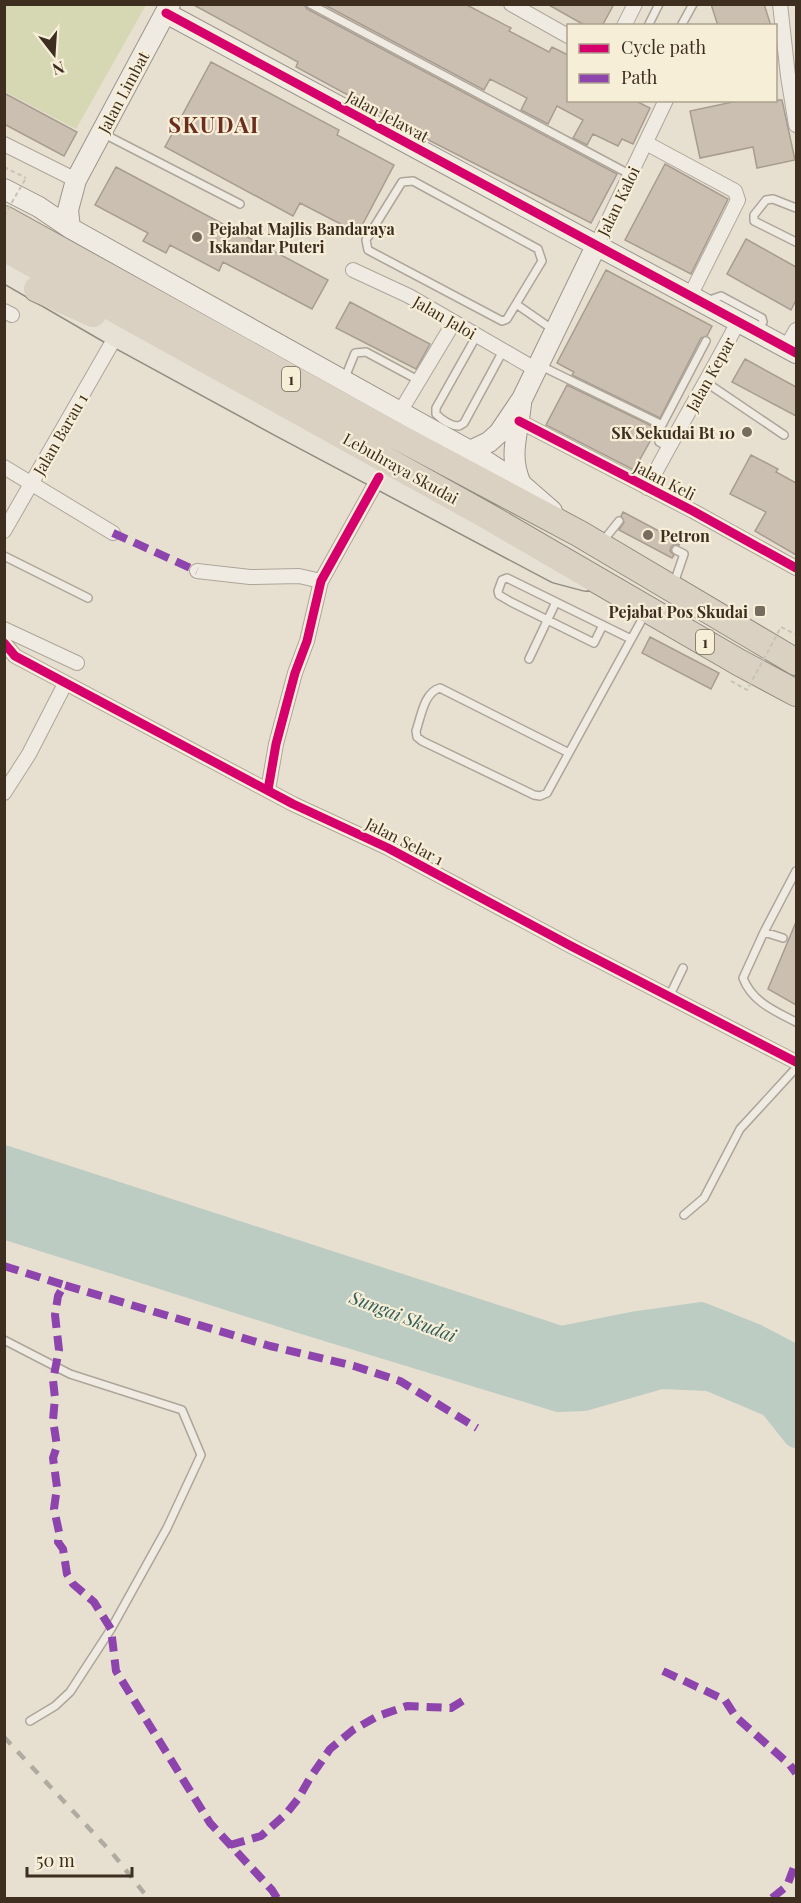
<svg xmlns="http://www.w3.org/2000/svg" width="801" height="1903" font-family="'Playfair Display',serif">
  <rect width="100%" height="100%" fill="#e7e0d1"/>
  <!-- green -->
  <path fill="#d6d7b3" d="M4,5H146L76,129L5,92Z"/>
  <!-- water -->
  <path fill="#bcccc2" d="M5,1158L561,1339L637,1324L701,1315L754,1336L796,1358V1435L771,1404L709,1378L661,1376L584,1398L559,1399L297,1319L5,1226Z"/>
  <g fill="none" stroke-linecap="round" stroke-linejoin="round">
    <!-- river -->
    <path stroke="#bcccc2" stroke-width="26" d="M4,1158L561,1339L637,1324L701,1315L754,1336L796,1358
      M4,1226L297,1319L559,1399L584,1398L661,1376L709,1378L771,1404L796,1435"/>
  </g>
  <!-- building -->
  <path fill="#cbbfb2" stroke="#a89c90" stroke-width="1.5" d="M192,4H304L307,9L617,174L591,223L395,123L396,121L296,67L298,62Z
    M323,4H465L511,28L509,31L549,52L552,47L568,55V100H634L650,108L633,144L622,139L618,146L593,134L587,145L573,138L583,120L557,106L548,124L521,110L527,98L490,79L484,90Z
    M547,4H614L602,26H586Z
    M711,4H764L771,26H718Z
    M211,62L339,130L337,135L394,165L358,233L300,203L293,216L165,147Z
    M4,93L77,132L64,156L4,124Z
    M742,100H782L795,160L757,168L753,147L700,158L690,111Z
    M665,164L728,199L691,274L625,240Z
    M116,167L328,280L312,309L223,262L219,271L170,245L166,253L143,241L148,233L95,205Z
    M746,239L796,267V300L791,310L727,274Z
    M606,270L712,326L707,336L701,338L660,418L572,375L574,372L557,363Z
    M350,302L430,344L416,369L336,328Z
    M745,359L796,387V416L732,382Z
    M567,385L654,427L653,436L634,470L546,425Z
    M751,455L778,469L776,472L796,483V555L755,531L766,512L730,494Z
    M623,512L680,542L679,545L675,544L671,547L670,551L674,555L672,558L619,530L624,522L621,516Z
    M650,637L719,673L711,689L642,653Z
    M796,922V1005L768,989Z"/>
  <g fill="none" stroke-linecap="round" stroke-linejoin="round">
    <defs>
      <path id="lane" d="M310,4L631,175
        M648,26L659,4
        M681,26L693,4
        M104,134L240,204
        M413,181L538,249L542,261L507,319L502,321L368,250L366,240L402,182Z
        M796,208L773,199L766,200L754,215V221L796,242
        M707,301L721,296L762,318L763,322L758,330
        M516,304L552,329
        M477,335L436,408V414C442,420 451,426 459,426L464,423L503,351
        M539,365L662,425L706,341
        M344,380L355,353L366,352L418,380
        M707,383L784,435
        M662,425L658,431L659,442L668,447
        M603,541L619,521
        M4,556L88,598
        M674,583L684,554L676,550
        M603,625L594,643L511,602L499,595L498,591L502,580L507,578L631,639
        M529,659L556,602
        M569,753L440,688C424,692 421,717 416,731L417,737L422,741L534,795L540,796L547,793L645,614
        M796,871L764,932L743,978C752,1002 775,1011 796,1022
        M764,932L783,938
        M669,997L683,968
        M684,1215L704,1198L740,1129L796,1068
        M4,1340L70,1374L182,1410L201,1455L167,1528L111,1629L70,1692L55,1706L30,1721"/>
      <path id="street" d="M511,4L568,36
        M780,4L788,76L796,125
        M624,26L635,4
        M646,143L735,191L738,200L690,296
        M4,144L76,180
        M596,246L666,100
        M353,270L409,296L535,369
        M4,311L12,315
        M786,348L796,330
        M400,412L454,322
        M519,421L693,511L796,568
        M4,467L113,533
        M647,488C676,432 709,378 738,322
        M4,531L116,336
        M197,571L250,577L299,576L321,581
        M4,629L77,663
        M4,643L15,656L293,804L388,848L571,946L796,1062
        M268,790L276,744L295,673L307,641L321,581L379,477
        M4,793L29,754L65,684"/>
      <path id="secondary" d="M166,13L796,353
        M4,189L39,207L70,228L470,451L521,484L552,511
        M70,228L68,210L76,180L170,4
        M470,451L489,442L499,433L522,399L596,246
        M521,484C508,456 518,434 521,404"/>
      <path id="primary" d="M4,271L116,336L281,426L556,572L586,580"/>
      <path id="highway" d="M4,219L391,433L580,534L796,662
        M4,248L487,516L740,663L796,693
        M37,289L93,314"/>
    </defs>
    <!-- lane casing -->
    <use href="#lane" stroke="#ada599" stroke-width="10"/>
    <!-- street casing -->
    <use href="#street" stroke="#ada599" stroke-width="16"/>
    <!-- secondary casing -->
    <use href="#secondary" stroke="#9c958a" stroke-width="22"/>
    <!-- primary casing -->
    <use href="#primary" stroke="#928b80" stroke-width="24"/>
    <!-- highway casing -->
    <use href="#highway" stroke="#928b80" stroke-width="28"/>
    <!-- path -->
    <path stroke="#c8c2b9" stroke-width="2" stroke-dasharray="4.5 3" stroke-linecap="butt" d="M4,167L26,178"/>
    <!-- lane -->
    <use href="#lane" stroke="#efebe3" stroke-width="7"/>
    <!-- street -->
    <use href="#street" stroke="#efebe3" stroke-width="14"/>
    <!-- secondary -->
    <use href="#secondary" stroke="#efebe3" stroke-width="20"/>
    <!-- primary -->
    <use href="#primary" stroke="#e6e1d4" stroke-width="21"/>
    <!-- highway -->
    <use href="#highway" stroke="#dad1c2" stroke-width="26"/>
    <!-- rail -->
    <path stroke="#afaaa2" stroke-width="4.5" stroke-dasharray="10 10" stroke-linecap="butt" d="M4,1737L113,1854L148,1898"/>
    <!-- path-bridge -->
    <path stroke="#c8c2b9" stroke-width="2" stroke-dasharray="4.5 3" stroke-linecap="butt" d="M4,216L26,178
      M731,681L747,690L781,627L795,634"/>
    <!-- quiet -->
    <path stroke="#8e44ad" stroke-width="8" stroke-dasharray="15 8" stroke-linecap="butt" d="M113,533L197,571
      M4,1266L64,1285
      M663,1671L725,1700L736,1717L789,1764L796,1773
      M230,1845L261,1836L286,1814L298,1799L310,1778L330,1749L353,1730L378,1716L407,1706L451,1708L469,1697
      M277,1898L272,1890L210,1823L116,1671L111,1629L94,1602L73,1584L67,1574L63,1549L58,1542L59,1532L54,1509L57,1487L53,1458L57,1446L53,1420L55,1398L53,1380L59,1350L55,1315L58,1296L64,1285L270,1346L354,1366L400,1381L477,1428
      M772,1898L787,1886L796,1862"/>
    <defs>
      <path id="cycleway" d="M166,13L796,353
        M519,421L693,511L796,568
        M4,643L15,656L293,804L388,848L571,946L796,1062
        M268,790L276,744L295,673L307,641L321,581L379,477"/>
    </defs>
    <!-- cycleway casing -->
    <use href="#cycleway" stroke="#f7eed8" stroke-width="13"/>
    <!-- cycleway -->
    <use href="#cycleway" stroke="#d6006c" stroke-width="9"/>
  </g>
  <!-- markers -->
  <g fill="#786c5e" stroke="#f7eed8" stroke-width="2">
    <circle cx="197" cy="237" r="6"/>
    <circle cx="747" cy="432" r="6"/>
    <circle cx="648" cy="535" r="6"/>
    <rect x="754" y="605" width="12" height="12" rx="3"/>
  </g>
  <g text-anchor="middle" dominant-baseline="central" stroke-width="4.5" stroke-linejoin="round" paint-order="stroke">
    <!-- shield labels -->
    <g fill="#f7eed8" stroke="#756857" stroke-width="1.5">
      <rect x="282" y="367" width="18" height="24" rx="4.5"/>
      <rect x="696" y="630" width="18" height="24" rx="4.5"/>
    </g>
    <g font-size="15" font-weight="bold" fill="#3d2e20">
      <text x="291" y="379">1</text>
      <text x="705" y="642">1</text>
    </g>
    <!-- street labels -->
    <g font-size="16" fill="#3d2e20" stroke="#f7eed8">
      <text transform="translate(123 92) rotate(-62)">Jalan Limbat</text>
      <text transform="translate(388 116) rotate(28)">Jalan Jelawat</text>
      <text transform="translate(618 201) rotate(-64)">Jalan Kaloi</text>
      <text transform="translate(445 317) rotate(30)">Jalan Jaloi</text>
      <text transform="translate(710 374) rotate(-61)">Jalan Kepar</text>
      <text transform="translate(60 434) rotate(-60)">Jalan Barau 1</text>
      <text transform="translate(401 468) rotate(29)">Lebuhraya Skudai</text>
      <text transform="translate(665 480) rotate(27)">Jalan Keli</text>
      <text transform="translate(405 841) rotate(27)">Jalan Selar 1</text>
    </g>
    <!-- poi labels -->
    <g font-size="16" font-weight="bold" fill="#3d2e20" stroke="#f7eed8" text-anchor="start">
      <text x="209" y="228">Pejabat Majlis Bandaraya<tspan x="209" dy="18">Iskandar Puteri</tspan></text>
      <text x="735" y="432" text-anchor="end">SK Sekudai Bt 10</text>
      <text x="660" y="535">Petron</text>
      <text x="748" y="611" text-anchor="end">Pejabat Pos Skudai</text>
    </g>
    <!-- water labels -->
    <g font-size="18" font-style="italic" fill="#2f5d5a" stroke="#f7eed8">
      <text transform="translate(403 1316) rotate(21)">Sungai Skudai</text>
    </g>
    <!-- district labels -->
    <g font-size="22" font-weight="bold" letter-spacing="1.5" fill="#6b2e1e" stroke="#f7eed8">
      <text x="214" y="124">SKUDAI</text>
    </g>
  </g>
  <!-- border -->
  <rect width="801" height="1903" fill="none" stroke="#3d2e20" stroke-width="12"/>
  <!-- legend -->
  <rect x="567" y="24" width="210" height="78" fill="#f7eed8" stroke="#ada18e" stroke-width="1.5"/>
  <rect x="579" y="44" width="30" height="9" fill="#d6006c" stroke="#ada18e" stroke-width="1.5"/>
  <text x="621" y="54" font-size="18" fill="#3d2e20">Cycle path</text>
  <rect x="579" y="74" width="30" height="9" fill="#8e44ad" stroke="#ada18e" stroke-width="1.5"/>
  <text x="621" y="84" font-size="18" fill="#3d2e20">Path</text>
  <!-- north arrow -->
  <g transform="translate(54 54) rotate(163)" stroke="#f7eed8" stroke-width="4.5" paint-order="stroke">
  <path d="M0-4.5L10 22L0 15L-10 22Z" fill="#3d2e20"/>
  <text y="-9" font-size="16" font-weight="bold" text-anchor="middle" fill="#3d2e20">N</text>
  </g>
  <!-- scale -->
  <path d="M27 1867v9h105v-9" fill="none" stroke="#3d2e20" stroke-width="3"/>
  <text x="36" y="1867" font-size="18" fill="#3d2e20" stroke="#f7eed8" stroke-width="4.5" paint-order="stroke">50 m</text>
</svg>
